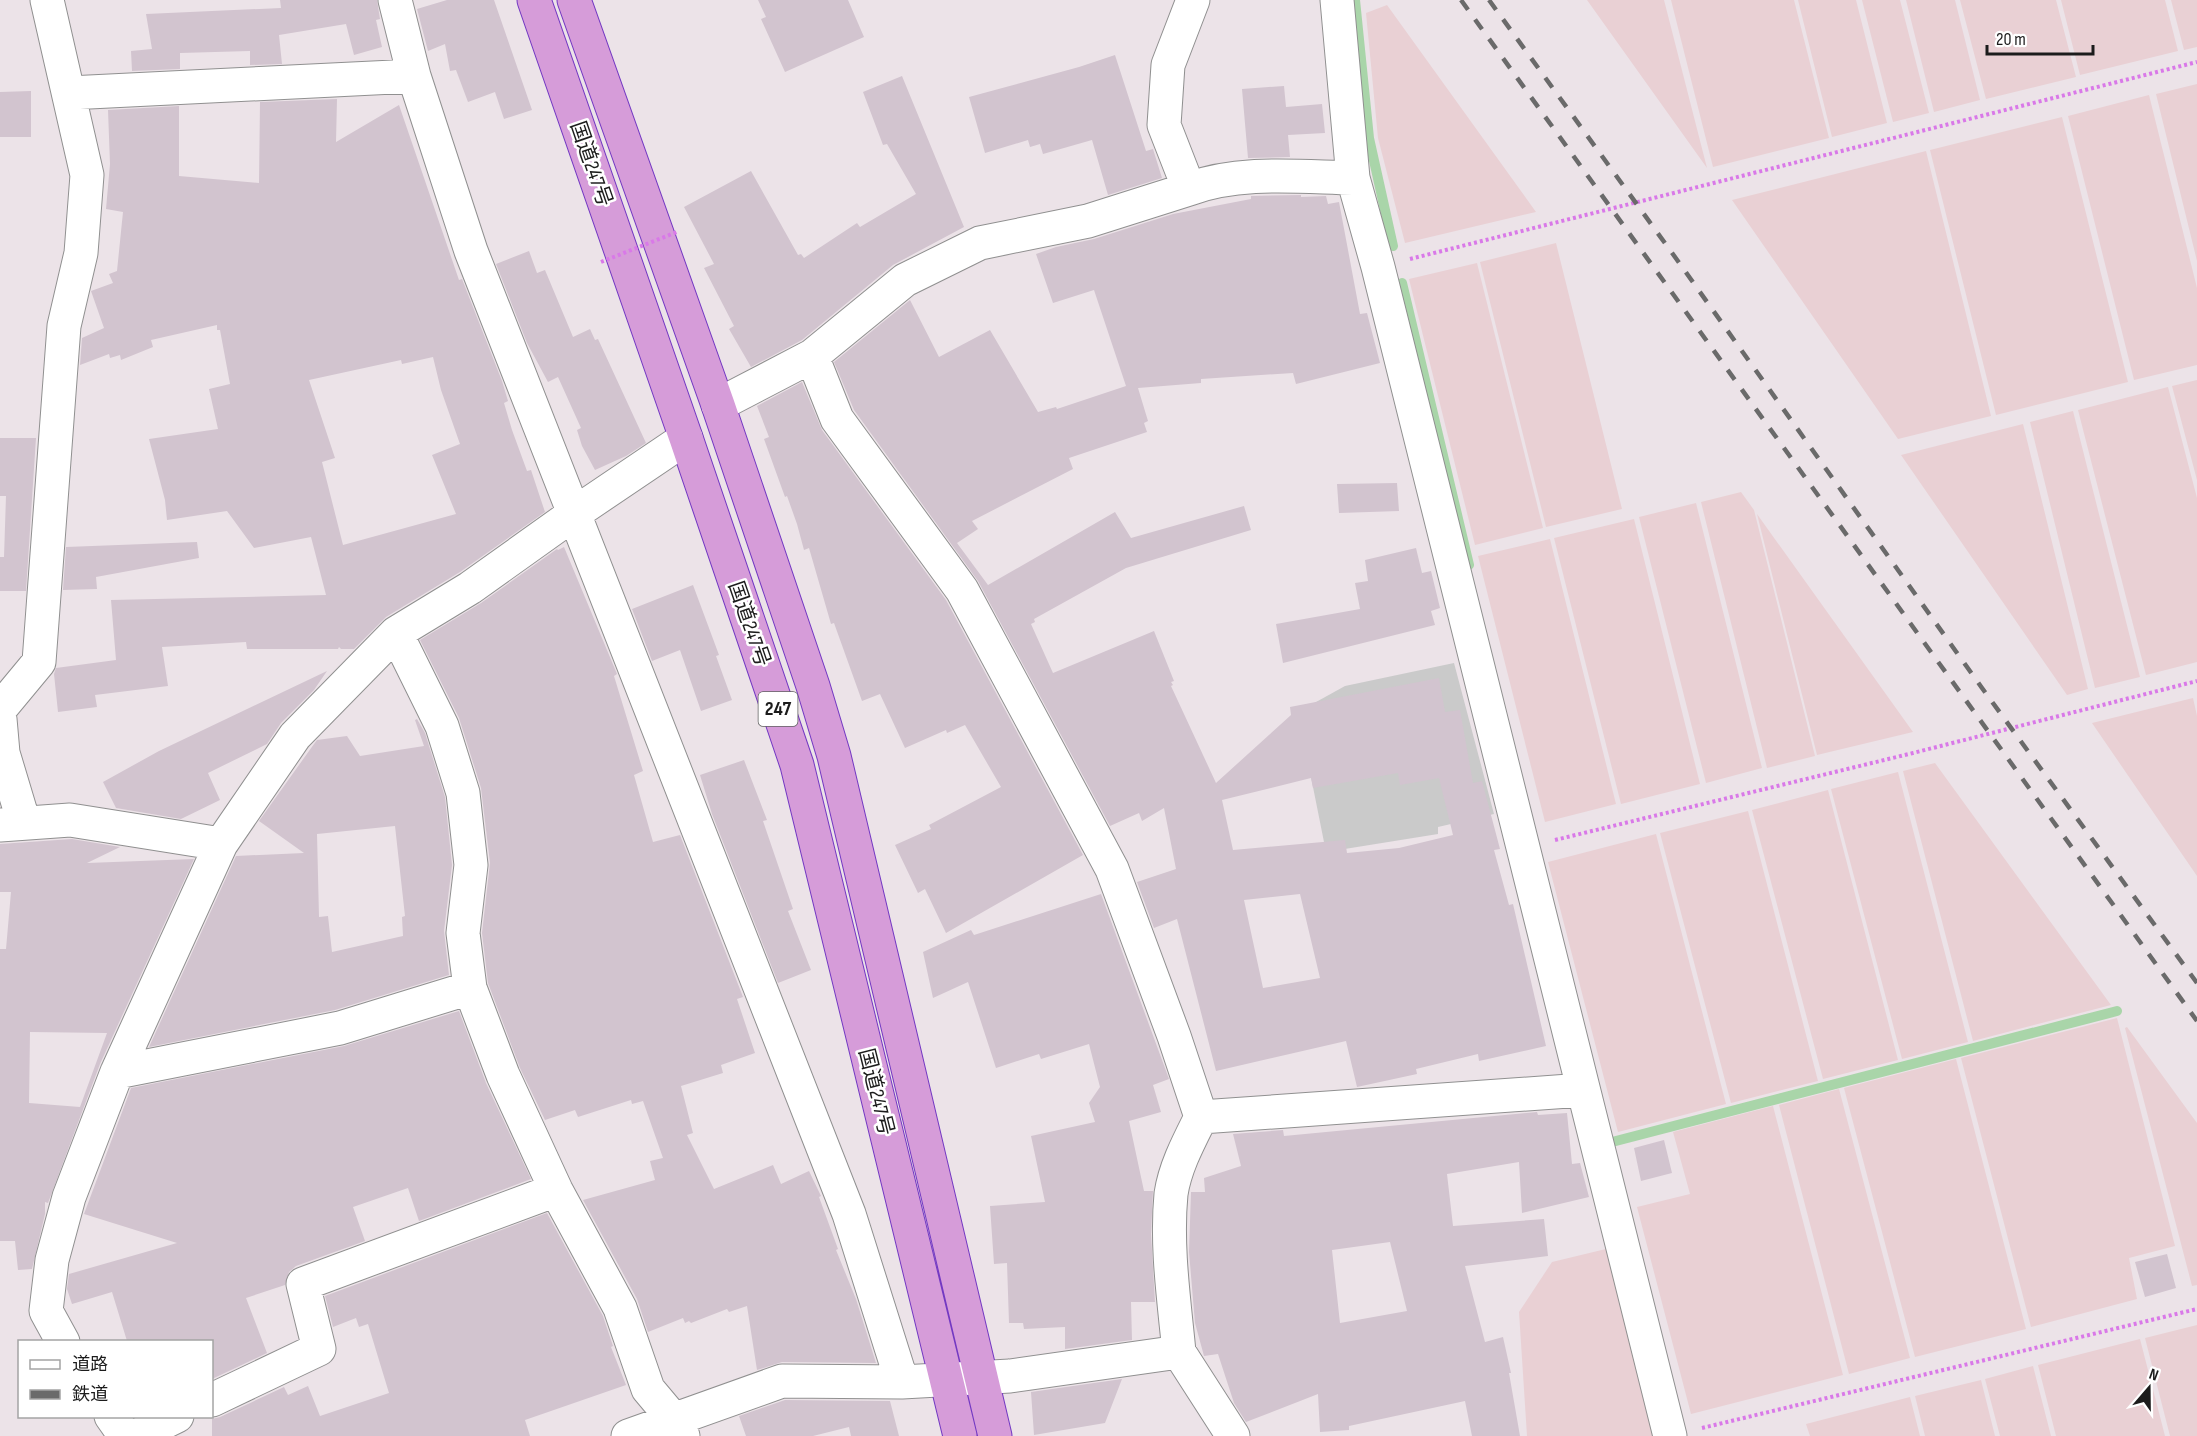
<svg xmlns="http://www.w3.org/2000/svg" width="2197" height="1436" font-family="'Sofia Sans Condensed','Noto Sans JP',sans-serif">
  <rect width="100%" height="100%" fill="#ece3e8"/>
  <!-- religious -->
  <path fill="#cacaca" d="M1454,663L1494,814L1438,827V834L1326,852L1298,712L1345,686Z"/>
  <!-- farmland -->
  <path fill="#e9d0d4" d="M1587,0H1664L1707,168Z
    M1671,0H1794L1829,138L1713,167Z
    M1798,0H1856L1887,123L1832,137Z
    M1862,0H1900L1929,113L1893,122Z
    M1906,0H1955L1980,100L1934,112Z
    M1960,0H2056L2076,77L1986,99Z
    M2061,0H2165L2178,51L2080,75Z
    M2171,0H2197V47L2184,50Z
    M1387,5L1536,212L1405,243L1378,138L1366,13Z
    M2197,84V261L2156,94Z
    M2149,95L2197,288V365L2134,380L2068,116Z
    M2062,117L2128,382L1996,415L1930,150Z
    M1926,151L1991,416L1898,439L1732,200Z
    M1556,243L1622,509L1546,527L1480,262Z
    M1477,263L1543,528L1475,545L1409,279Z
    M2197,380V480L2172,386Z
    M2168,387L2197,498V662L2146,675L2078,410Z
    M2073,411L2140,677L2095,688L2030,422Z
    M2023,424L2088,689L2067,695L1901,455Z
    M1741,492L1754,510L1815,756L1767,768L1701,502Z
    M1696,503L1762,768L1706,783L1639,517Z
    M1757,514L1913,732L1817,755Z
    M1634,519L1700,784L1621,804L1554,538Z
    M1550,539L1616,804L1545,822L1478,556Z
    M2193,698L2197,716V876L2092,723Z
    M1935,763L2111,1005L1973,1041L1903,771Z
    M1898,772L1968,1042L1902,1059L1831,789Z
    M1828,790L1898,1060L1823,1079L1752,810Z
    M1748,811L1818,1081L1731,1103L1660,833Z
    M1656,834L1726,1104L1618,1132L1548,862Z
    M2117,1018L2175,1246L2129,1258L2137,1299L2031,1327L1961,1058Z
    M2127,1027L2197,1123V1285L2192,1286L2125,1028Z
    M1956,1059L2026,1329L1915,1357L1844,1088Z
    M1839,1089L1910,1358L1849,1374L1779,1105Z
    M1773,1106L1843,1375L1691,1414L1637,1207L1690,1194L1673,1132Z
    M1610,1248L1656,1436H1527L1519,1312L1552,1262Z
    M2197,1325V1436H2170L2145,1338Z
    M2140,1339L2165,1436H2056L2038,1365Z
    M2033,1366L2051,1436H2000L1985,1379Z
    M1981,1380L1995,1436H1925L1915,1396Z
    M1910,1397L1920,1436H1810L1806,1424Z"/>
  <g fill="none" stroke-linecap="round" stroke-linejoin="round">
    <!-- stream -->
    <path stroke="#a9d5a9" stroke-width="10" d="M1355,0L1369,138L1393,246
      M1402,283L1469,565
      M1612,1142L2117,1011"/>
  </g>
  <!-- building -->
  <path fill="#d2c4cf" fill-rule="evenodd" d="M280,0H377L380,19L376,20L382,47L354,55L346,24L279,35L282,64L250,65V51L180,53V69L132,71L131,51L152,49L146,14L281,8Z
    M447,0H494L532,110L504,119L495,92L468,102L456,70L450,71L445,44L428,51L417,9Z
    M758,0H848L864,37L785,72L761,19L766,17Z
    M1115,55L1146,151L1153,149L1162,178L1108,195L1092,140L1043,154L1040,144L1030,147L1028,140L985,153L969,97L1079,67Z
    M902,76L964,227L893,265L802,340L751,367L729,329L734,326L704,268L714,264L684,207L751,171L798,255L801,254L804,258L857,223L860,227L916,194L887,144L883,145L863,92Z
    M1284,86L1286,107L1322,104L1325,133L1288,135L1290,157L1248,158L1242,89Z
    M31,91V137H0V92Z
    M337,99L336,142L399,105L459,280L462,279L502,381L508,401L504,403L512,430L527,471L531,470L545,512L460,572L386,617L354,649H341L339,647L338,649H247L246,642L162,647L168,686L95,695L97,707L58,712L54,674L56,668L116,660L111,600L326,595L311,537L254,548L227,511L167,520L165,500L149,439L218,429L209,389L230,384L220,330H217V325L151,340L153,347L121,360L120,355L110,358L109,354L80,365L82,338L104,328L91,291L113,283L109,274L117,271L123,212L106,209L110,164L108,110L179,106V176L259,183L260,102ZM433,357L441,390L460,444L432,455L456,514L343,545L322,462L335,458L309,380L401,360L402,364Z
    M1301,195V197L1326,196L1328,204L1339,202L1360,314L1367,313L1380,363L1296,384L1293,373L1201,379V383L1138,388L1148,421L1144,423L1147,432L1069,458L1073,469L972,521L978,529L957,543L988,585L1115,512L1131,538L1244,506L1251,530L1126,568L1034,619L1035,622L1031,624L1053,673L1154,631L1174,681L1171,682L1173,685L1171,686L1216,783L1291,715L1290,707L1439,678L1445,712L1460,710L1473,783L1482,781L1500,849L1494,850L1509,905L1513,904L1546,1046L1479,1061L1478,1054L1416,1069L1417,1074L1357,1087L1346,1041L1216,1071L1177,919L1154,928L1137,882L1176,869L1164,808L1142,821L1139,813L1110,826L978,581L854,410L834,362L910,300L939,357L990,330L1038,412L1056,407L1057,409L1126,386L1094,290L1053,303L1036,254L1056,247L1094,239L1173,214L1251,199V196ZM1398,773L1400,785L1439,778L1453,835L1399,848L1347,853L1345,840L1233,850L1222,800L1311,778L1313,788ZM1300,894L1320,978L1263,988L1244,900Z
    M529,251L537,273L545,270L573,337L590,329L595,340L598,339L646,443L626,456L595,470L582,446L577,430L581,428L558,377L548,382L527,343L496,264Z
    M802,382L822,430L946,600L1083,855L946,933L925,889L918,893L895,845L931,829L929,825L1001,787L965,725L947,733L946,730L905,748L880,694L862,701L834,623L831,624L809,548L804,550L797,524L787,496L785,497L764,439L769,437L757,406Z
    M0,438H36L26,591H0V557H4L6,496H0Z
    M1397,483L1399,511L1339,513L1337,484Z
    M197,542L199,558L96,577L97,589L63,590L66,547Z
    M564,547L617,674L614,676L643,771L634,775L653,842L680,835L743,997L737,999L755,1053L721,1065L723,1073L681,1086L693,1133L687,1135L714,1189L773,1165L781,1184L809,1171L821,1196L819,1197L838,1249L836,1250L856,1299L876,1363L782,1362L757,1370L747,1306L729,1312L727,1309L691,1323L689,1321L685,1323L683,1318L648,1332L637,1299L583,1200L655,1180L650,1161L663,1158L643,1101L632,1104L631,1100L578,1117L575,1110L545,1120L520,1068L488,983L482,933L490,863L481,788L459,718L420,640L481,603L557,549L558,550Z
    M1416,548L1422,573L1431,571L1440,608L1431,611L1435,625L1283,663L1276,624L1360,609L1355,583L1368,581L1365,560Z
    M693,585L719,655L716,656L732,700L701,711L680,650L652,661L632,609Z
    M327,671L314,690L281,723L267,744L208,773L220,800L181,819L116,808L103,782L159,751Z
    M417,719L425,733L445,797L452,865L444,931L449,975L335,1010L149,1047L236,856L304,853L259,821L314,744L317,740L347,736L360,756L424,746L415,720ZM395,826L405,916L402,917L403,936L332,952L328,916L319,917L317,834Z
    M744,760L767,820L763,821L793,909L788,911L811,970L778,983L712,814L700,775Z
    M72,839L120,847L87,863L194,859L100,1064L48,1203L45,1202V1214L32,1269L18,1270L15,1241H0V949H6L11,892H0V844ZM30,1032L107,1033L80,1107L29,1103Z
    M1101,894L1169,1079L1153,1085L1161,1112L1129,1121L1144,1191H1153L1151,1234L1155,1302H1131L1132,1340L1065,1349V1327L1024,1329L1023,1323H1009L1007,1263L994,1264L990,1206L1045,1202L1031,1136L1095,1122L1089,1103L1100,1087L1089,1044L1041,1059L1039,1054L996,1068L968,982L933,998L923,952L971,930L974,935Z
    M459,1011L486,1083L531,1179L419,1221L408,1188L353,1207L365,1241L296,1266L289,1272L285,1285L246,1298L267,1353L212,1379V1341H127L112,1292L72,1304L67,1289L69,1274L177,1243L84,1214L131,1088L344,1046Z
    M1537,1112L1538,1115L1567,1113L1572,1164L1580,1163L1589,1197L1522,1213L1519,1162L1447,1174L1453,1226L1544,1219L1548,1256L1465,1266L1485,1342L1503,1337L1511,1373H1509L1520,1436H1472L1465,1401L1349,1426V1430L1320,1432L1318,1394L1246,1422L1234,1403L1218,1354L1204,1356L1195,1323L1189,1252L1191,1192H1205L1204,1178L1241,1166L1233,1134L1283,1130L1284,1136ZM1390,1242L1407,1311L1340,1323L1332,1250Z
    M1664,1140L1672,1173L1641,1181L1634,1148Z
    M547,1213L603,1316L613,1346L611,1347L626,1385L525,1420L530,1436H212V1419L220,1417L284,1387L288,1395L308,1386L320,1416L389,1393L368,1324L359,1327L356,1318L333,1327L325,1296Z
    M2167,1254L2176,1288L2145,1297L2135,1262Z
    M1122,1379L1105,1423L1034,1435L1031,1392Z
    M785,1400L890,1401L899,1436H851L849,1427L813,1436H746L739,1416Z"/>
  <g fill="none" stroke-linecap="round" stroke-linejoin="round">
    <defs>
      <path id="minor" d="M395,0L414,76L471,251L849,1214L902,1382
        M1337,0L1353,178L1378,267L1670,1436
        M69,93L414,76
        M1189,189C1240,170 1300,177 1353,178
        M718,405L812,356L905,280L980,243L1088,221L1189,189L1164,125L1168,65L1193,0
        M396,633L442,726L463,793L471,865L463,933L470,988L503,1075L556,1190L620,1308L648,1389L674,1420L683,1436
        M0,709L39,662L64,326L81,253L87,175L47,0
        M0,719L3,753L24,823
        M0,825L70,820L221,844
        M117,1072L340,1028L470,988
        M1201,1117L1583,1090
        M63,1342L46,1311L52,1260L69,1197L117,1072L221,844L295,736L396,633L470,588L575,513L686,438
        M1179,1352L1233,1436
        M212,1400L319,1349L303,1284L556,1190
        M111,1416L125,1436
        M136,1436L177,1416
        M628,1436L782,1381L902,1382L1010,1376L1179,1352C1174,1300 1166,1246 1171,1194C1175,1167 1189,1141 1201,1117L1174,1036L1112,869L962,590L837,419L812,356"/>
      <path id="trunk" d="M534,0L686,438L797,765L960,1436
        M574,0L718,405L813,686L834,756L995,1436"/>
    </defs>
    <!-- minor casing -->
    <use href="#minor" stroke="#909090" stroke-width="35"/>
    <!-- trunk casing -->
    <use href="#trunk" stroke="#7339c2" stroke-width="35"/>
    <!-- path -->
    <path stroke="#d979e8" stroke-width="4" stroke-dasharray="3 3" stroke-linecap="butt" d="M1410,259L2197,62
      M1555,840L1913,753L2197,681
      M1702,1428L2197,1309"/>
    <!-- minor -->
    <use href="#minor" stroke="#fff" stroke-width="33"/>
    <!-- trunk -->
    <use href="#trunk" stroke="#d69cd9" stroke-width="33"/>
    <!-- rail -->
    <path stroke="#6a6a6a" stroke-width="4.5" stroke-dasharray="12 12" stroke-linecap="butt" d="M1461,0L2197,1021
      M1489,0L1675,257L1982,688L2197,983"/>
    <!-- path-bridge -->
    <path stroke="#d979e8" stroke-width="4" stroke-dasharray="3 3" stroke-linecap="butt" d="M601,262L677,232"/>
  </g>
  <g text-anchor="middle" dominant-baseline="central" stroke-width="5" stroke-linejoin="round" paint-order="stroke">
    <!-- shield labels -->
    <rect fill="#fff" stroke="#606060" stroke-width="1.5" x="758.5" y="692" width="39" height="34" rx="4.5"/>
    <g font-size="20" font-weight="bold" fill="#1c1c1c">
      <text x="778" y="709">247</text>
    </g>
    <!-- street labels -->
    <g font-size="21" fill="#1c1c1c" stroke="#fff">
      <text transform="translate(591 164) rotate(71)">国道247号</text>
      <text transform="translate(749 624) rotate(71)">国道247号</text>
      <text transform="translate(876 1092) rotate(76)">国道247号</text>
    </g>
  </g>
  <!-- legend -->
  <rect x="18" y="1340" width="195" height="78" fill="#ffffff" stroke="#a4a4a4" stroke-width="1.5"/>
  <rect x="30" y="1360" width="30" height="9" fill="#ffffff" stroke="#a4a4a4" stroke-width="1.5"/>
  <text x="72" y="1370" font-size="18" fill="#1c1c1c">道路</text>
  <rect x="30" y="1390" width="30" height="9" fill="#6a6a6a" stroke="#a4a4a4" stroke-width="1.5"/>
  <text x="72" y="1400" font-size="18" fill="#1c1c1c">鉄道</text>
  <!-- north arrow -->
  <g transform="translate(2149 1388) rotate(20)" stroke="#ffffff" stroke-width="4.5" paint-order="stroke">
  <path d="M0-4.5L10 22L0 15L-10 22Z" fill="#1c1c1c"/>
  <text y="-9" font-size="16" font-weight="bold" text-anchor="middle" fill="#1c1c1c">N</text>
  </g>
  <!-- scale -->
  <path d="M1987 45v9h106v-9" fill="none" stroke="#1c1c1c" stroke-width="3"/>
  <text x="1996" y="45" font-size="18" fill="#1c1c1c" stroke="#ffffff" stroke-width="4.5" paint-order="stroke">20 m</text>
</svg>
